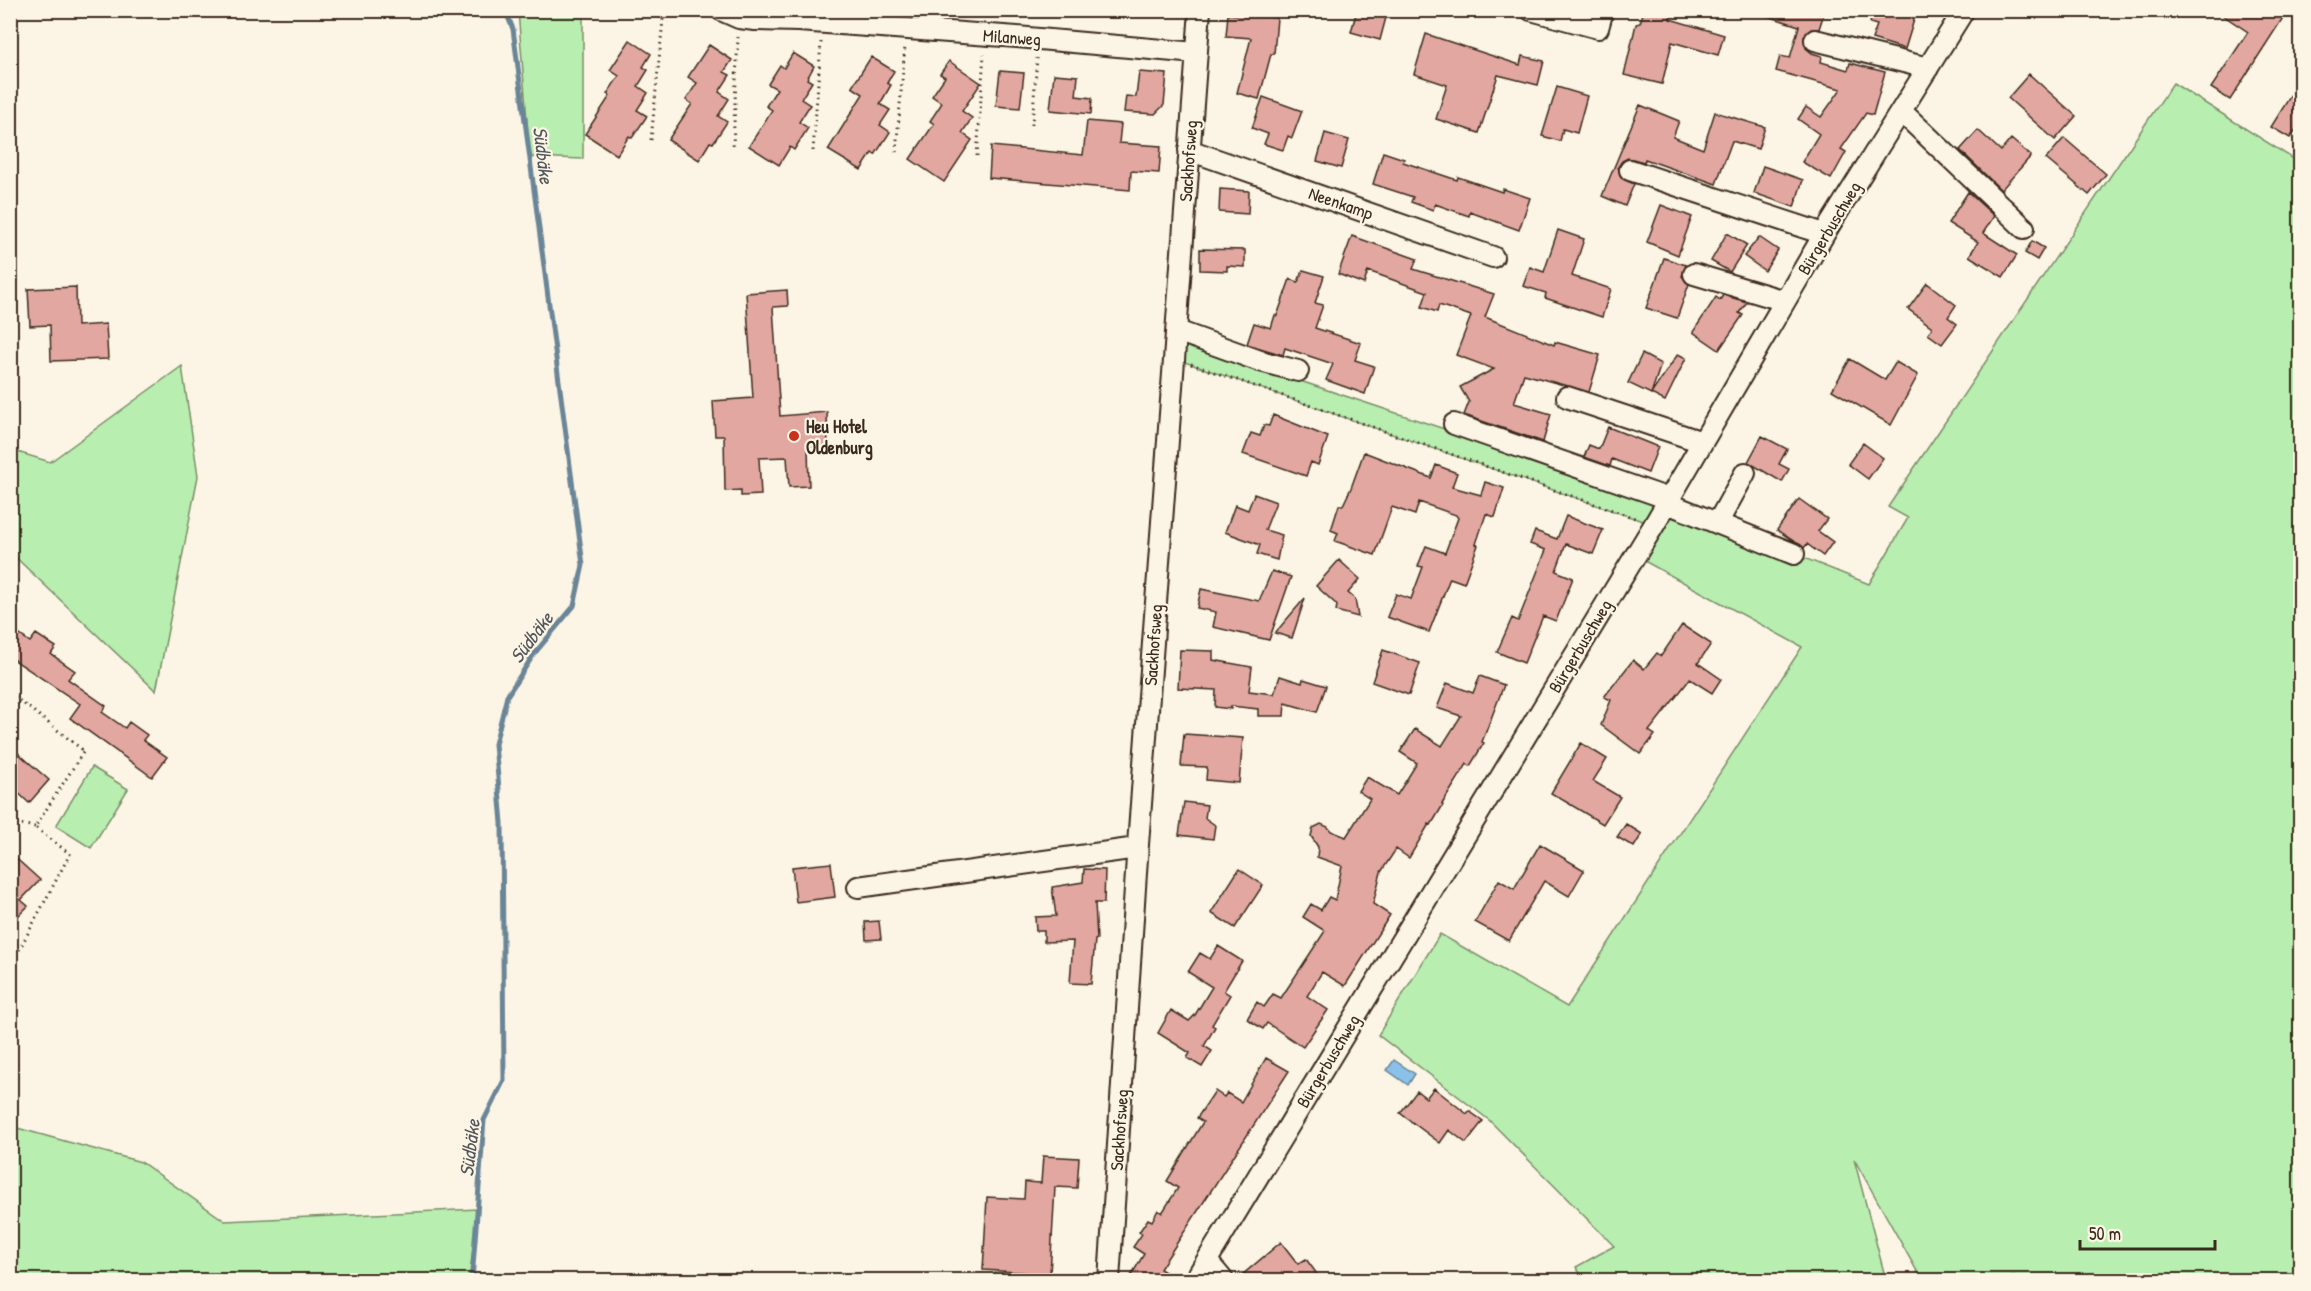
<svg xmlns="http://www.w3.org/2000/svg" width="2311" height="1291" font-family="'Patrick Hand',sans-serif">
  <rect width="100%" height="100%" fill="#fcf5e5"/>
  <filter id="ink" filterUnits="userSpaceOnUse"><feTurbulence type="fractalNoise" baseFrequency=".0167" numOctaves="2"/><feDisplacementMap in="SourceGraphic" scale="12" xChannelSelector="R" yChannelSelector="G"/><feConvolveMatrix kernelMatrix="1 2 1 2 8 2 1 2 1" color-interpolation-filters="sRGB"/></filter>
  <g filter="url(#ink)">
    <!-- green -->
    <path fill="#b8eeb0" stroke="#7a8c67" stroke-width="1.5" d="M518,11H583V159L530,157Z
      M2173,83L2300,163V1280H2017L2014,1276L2005,1280H1922L1854,1159L1886,1280H1584L1576,1267L1614,1246L1489,1120L1378,1035L1440,934L1567,1007L1802,647L1635,556L1669,504L1869,584L1908,518L1888,507Z
      M1177,340L1667,503L1654,525L1176,359Z
      M182,366L198,476L156,691L11,553V450L50,462Z
      M92,767L128,789L91,848L56,826Z
      M10,1126L141,1162L225,1221L478,1209L469,1280H11Z"/>
    <!-- water -->
    <path fill="#8ac1e8" stroke="#6a8597" stroke-width="1.5" d="M1394,1060L1415,1074L1408,1085L1387,1070Z"/>
    <g fill="none" stroke-linecap="round" stroke-linejoin="round">
      <!-- stream -->
      <path stroke="#6a8597" stroke-width="5" d="M472,1280L484,1120L504,1080L502,823L495,744L507,696L534,654L574,606L583,565L513,29L505,10"/>
    </g>
    <!-- building -->
    <path fill="#e1a7a0" stroke="#3b2a1e" stroke-width="1.5" d="M1357,10H1388L1380,40L1351,32Z
      M1644,10H1672L1670,19L1724,35L1718,55L1672,42L1662,84L1624,75L1636,24L1640,23Z
      M1761,10H1825L1819,29H1811L1804,37L1806,48L1812,53L1822,56L1821,62L1848,70L1850,63L1885,72L1873,115L1866,113L1841,149L1846,152L1831,179L1802,162L1819,134L1798,119L1806,107L1821,117L1841,89L1776,71L1780,56L1790,58L1799,26L1761,14Z
      M1874,10H1917L1905,49L1872,39L1877,25L1870,23Z
      M2215,10H2288L2230,100L2211,88L2248,32Z
      M1228,14L1277,18L1274,54H1271L1259,99L1237,93L1251,38L1226,36Z
      M1426,34L1520,65L1522,56L1544,61L1538,85L1498,75L1479,133L1436,119L1447,85L1414,74Z
      M630,40L651,54L643,67L648,70L638,86L648,93L637,110L647,116L632,138L629,136L617,155L585,134L610,96L607,94L619,76L610,70Z
      M709,45L732,60L724,72L730,75L719,92L729,99L718,116L727,122L713,143L710,142L699,160L668,140L692,104L686,100L697,83L688,77Z
      M793,53L814,66L807,79L812,82L801,99L810,105L799,122L808,128L794,150L790,147L779,165L749,146L772,110L766,106L777,89L768,84L780,65L784,68Z
      M871,57L894,71L887,83L891,85L880,104L890,110L880,125L890,132L875,155L872,153L861,170L828,150L863,94L852,87Z
      M949,61L981,83L962,111L972,118L962,133L972,140L944,182L910,159L934,124L930,121L942,103L932,96L945,77L940,74Z
      M1000,71L1024,73L1020,108L996,106Z
      M1139,72L1167,74L1164,105L1155,114L1124,112L1126,96L1136,97Z
      M1054,74L1078,76L1076,96L1092,98L1091,114L1050,110Z
      M2029,74L2076,116L2055,140L2008,98Z
      M2301,79V122L2290,138L2271,127Z
      M1557,87L1587,96L1577,133L1563,129L1560,141L1542,136Z
      M1263,97L1302,111L1292,138L1288,136L1283,150L1264,144L1268,134L1252,128Z
      M1640,105L1679,121L1673,137L1703,149L1715,112L1765,127L1758,149L1732,141L1716,184L1645,159L1644,162L1628,158L1622,161L1618,167L1621,178L1634,184L1625,206L1602,196Z
      M1087,121L1121,124L1119,143L1161,146L1159,173L1131,171L1130,190L989,178L991,146L1083,155Z
      M1978,130L2001,151L2011,139L2031,156L2001,190L1960,150Z
      M1325,133L1349,140L1341,168L1317,161Z
      M2064,138L2106,174L2089,195L2046,159Z
      M1383,152L1404,159L1403,162L1457,180L1458,177L1502,192L1503,189L1530,198L1519,230L1470,212L1469,216L1435,204L1433,210L1411,202L1413,197L1373,184Z
      M1763,166L1803,180L1794,207L1754,193Z
      M1220,189L1249,191L1248,214L1219,212Z
      M1968,192L1994,216L1983,233L2017,255L2003,277L1969,256L1978,242L1948,223Z
      M1661,205L1692,217L1678,255L1647,242Z
      M1558,230L1584,239L1572,276L1611,289L1602,317L1545,298L1546,293L1523,286L1530,267L1544,272Z
      M1727,233L1747,245L1730,272L1711,261Z
      M1352,236L1417,259L1413,269L1494,294L1485,317L1554,345L1555,342L1600,355L1589,392L1524,374L1514,403L1551,414L1543,442L1464,415L1469,402L1460,387L1494,369L1456,355L1471,316L1439,305L1437,312L1422,307L1427,292L1368,271L1364,284L1338,274Z
      M1759,237L1778,250L1765,271L1744,256Z
      M2032,241L2044,248L2037,260L2025,253Z
      M1200,249L1245,250V267L1227,266V271L1200,270Z
      M1664,258L1686,265L1682,276L1689,284L1677,318L1646,308Z
      M1303,270L1324,276L1315,303L1323,305L1315,328L1361,343L1355,360L1374,366L1365,394L1326,380L1333,364L1285,348L1283,355L1247,344L1254,323L1271,328L1275,315L1277,316L1290,279L1298,282Z
      M1927,283L1956,305L1948,317L1957,324L1942,344L1928,334L1932,327L1908,309Z
      M76,287L77,326L106,324L108,359L51,361L50,325L30,326L28,289Z
      M787,290L788,306L773,307L780,416L827,412L828,446L808,447L809,486L789,487L787,457L759,458L761,495L741,496V490L725,491L724,436H715L713,401L753,398L746,293Z
      M1723,295L1747,302L1739,313L1743,315L1719,350L1693,332L1716,297L1720,300Z
      M1642,354L1661,364L1651,394L1628,383Z
      M1678,354L1686,358L1665,401L1651,394Z
      M1850,359L1885,380L1896,362L1918,375L1891,425L1832,390Z
      M1273,415L1328,437L1318,465L1311,462L1306,476L1243,454L1251,433L1260,436L1264,425L1269,426Z
      M1608,427L1658,447L1648,473L1612,459L1610,466L1584,457L1589,445L1599,449Z
      M1762,436L1787,449L1779,464L1789,469L1782,482L1748,462Z
      M1863,443L1883,458L1868,479L1848,464Z
      M1364,452L1431,478L1436,465L1457,473L1452,487L1481,495L1485,482L1504,488L1495,517L1486,514L1476,544L1478,545L1464,583L1450,578L1429,632L1387,617L1396,594L1411,599L1423,567L1418,566L1426,546L1445,553L1458,518L1456,515L1419,502L1415,515L1392,507L1375,555L1335,541L1338,533L1331,530L1339,505H1343L1351,488Z
      M1254,494L1276,502L1265,530L1282,535L1277,560L1257,554L1260,545L1225,532L1235,505L1248,510Z
      M1799,499L1827,519L1818,531L1833,542L1823,556L1807,544L1804,548L1777,530Z
      M1566,516L1603,530L1593,554L1566,544L1556,571L1573,578L1556,621L1543,616L1524,663L1497,652L1512,618L1518,621L1546,550L1530,544L1535,531L1557,539Z
      M1339,560L1360,579L1348,593L1355,599L1358,617L1336,611L1337,605L1316,586Z
      M1272,571L1291,577L1269,640L1213,627L1216,612L1197,608L1201,589L1259,601Z
      M1305,598L1292,638L1275,633Z
      M1682,625L1711,644L1698,663L1721,679L1712,693L1690,679L1649,731L1655,735L1640,754L1601,725L1611,700L1604,697L1633,660L1644,669L1657,653L1661,656Z
      M10,628L30,642L36,634L56,647L51,654L75,671L68,679L106,706L102,712L125,728L129,722L147,735L143,740L167,757L152,777L70,718L80,704L10,657Z
      M1180,650L1213,651V660L1252,667L1249,691L1274,694L1280,676L1302,683L1303,679L1326,686L1317,712L1285,703L1284,716H1258V709L1231,706V709L1215,707L1216,690L1178,688Z
      M1383,650L1420,663L1409,695L1372,682Z
      M1480,676L1504,685L1482,742L1484,743L1470,766L1467,764L1442,804L1443,805L1431,825L1429,824L1409,858L1396,849L1381,872L1373,904L1390,915L1345,986L1322,972L1307,996L1328,1010L1303,1047L1267,1023L1263,1029L1247,1019L1257,1002L1264,1007L1273,994L1281,998L1325,931L1303,917L1311,904L1321,910L1329,897L1335,900L1342,866L1317,857L1318,847L1311,836L1313,828L1321,824L1328,827L1331,831L1346,837L1370,799L1358,791L1367,777L1397,795L1417,763L1400,752L1415,729L1442,746L1461,716L1437,708L1447,683L1473,693Z
      M1184,734L1243,738L1239,783L1206,780L1207,767L1181,766Z
      M1581,743L1607,759L1593,781L1620,797L1603,824L1551,793Z
      M10,746L49,780L29,803L14,789L17,786L10,780Z
      M1184,802L1207,805L1205,818L1215,825L1213,839L1179,835Z
      M1626,824L1642,834L1634,847L1617,837Z
      M1540,844L1584,870L1569,896L1544,881L1509,941L1475,922L1499,880L1514,889Z
      M10,853L40,880L21,900L28,906L10,924Z
      M831,863L835,897L796,902L792,867Z
      M1084,869L1105,870L1104,903H1095L1097,939L1095,940L1091,984L1070,983L1073,941L1044,942V931H1036L1035,917L1056,916L1052,887L1083,882Z
      M1239,869L1263,885L1235,928L1211,913Z
      M879,921L881,939L866,940L865,922Z
      M1218,946L1242,961L1224,991L1230,995L1212,1025L1215,1027L1204,1046L1212,1051L1202,1067L1187,1058L1190,1053L1158,1033L1171,1010L1189,1021L1195,1015L1212,987L1188,972L1200,953L1210,959Z
      M1266,1058L1289,1071L1160,1269L1181,1281H1128L1144,1254L1133,1247L1142,1234L1139,1232L1148,1219L1152,1221L1158,1210L1162,1213L1178,1188L1167,1181L1203,1122L1197,1118L1215,1091L1224,1097L1227,1093L1241,1102Z
      M1434,1088L1467,1114L1469,1111L1483,1121L1466,1143L1449,1130L1440,1143L1400,1113L1417,1091L1426,1098Z
      M1043,1156L1079,1158L1077,1188L1055,1187L1050,1274L983,1270L987,1197L1024,1199L1025,1182L1041,1183Z
      M1281,1242L1298,1264L1306,1259L1322,1281H1235Z"/>
    <g fill="none" stroke-linecap="round" stroke-linejoin="round">
      <defs>
        <path id="minor" d="M721,10L739,18L755,20L799,21L1017,37L1196,53
          M1531,10L1598,28L1603,10
          M1815,40L1928,68
          M1901,111L2024,228
          M1189,150L1493,257
          M1630,170L1824,234
          M1694,274L1785,301
          M1177,331L1260,361L1298,371
          M1567,397L1702,442
          M1454,424L1669,499
          M1667,503L1794,554
          M1718,522L1745,473
          M858,887L1137,848
          M1207,1261L1223,1280
          M1109,1280L1137,858L1200,10
          M1195,1280L1654,525L1829,226L1964,10"/>
      </defs>
      <!-- minor casing -->
      <use href="#minor" stroke="#3b2a1e" stroke-width="24"/>
      <!-- path -->
      <path stroke="#3b2a1e" stroke-width="3" stroke-dasharray="1.5 4.5" stroke-linecap="butt" d="M1032,125L1037,58
        M651,140L664,10
        M733,146L738,37
        M813,151L821,42
        M896,152L905,46
        M977,156L984,54
        M1191,364L1638,519
        M10,693L84,751L35,827L70,854L10,967
        M10,822L35,827"/>
      <!-- minor -->
      <use href="#minor" stroke="#fcf5e5" stroke-width="20"/>
    </g>
  </g>
  <!-- markers -->
  <circle fill="#c8321e" stroke="#fcf5e5" stroke-width="2" cx="794" cy="436" r="6"/>
  <g text-anchor="middle" dominant-baseline="central" stroke-width="4.5" stroke-linejoin="round" paint-order="stroke">
    <!-- street labels -->
    <g font-size="18" fill="#3b2a1e" stroke="#fcf5e5">
      <text transform="translate(1012 37) rotate(4)">Milanweg</text>
      <text transform="translate(1188 161) rotate(-86)">Sackhofsweg</text>
      <text transform="translate(1341 203) rotate(19)">Neenkamp</text>
      <text transform="translate(1829 228) rotate(-59)">Bürgerbuschweg</text>
      <text transform="translate(1153 645) rotate(-86)">Sackhofsweg</text>
      <text transform="translate(1580 646) rotate(-59)">Bürgerbuschweg</text>
      <text transform="translate(1328 1061) rotate(-59)">Bürgerbuschweg</text>
      <text transform="translate(1119 1130) rotate(-86)">Sackhofsweg</text>
    </g>
    <!-- poi labels -->
    <g font-size="18" font-weight="bold" fill="#3b2a1e" stroke="#fcf5e5" text-anchor="start">
      <text x="806" y="426">Heu Hotel<tspan x="806" dy="21">Oldenburg</tspan></text>
    </g>
    <!-- water labels -->
    <g font-size="20" font-style="italic" fill="#53575b" stroke="#fcf5e5">
      <text transform="translate(544 155) rotate(83)">Südbäke</text>
      <text transform="translate(531 637) rotate(-53)">Südbäke</text>
      <text transform="translate(469 1148) rotate(-83)">Südbäke</text>
    </g>
  </g>
  <!-- margin -->
  <rect width="2311" height="1291" fill="none" stroke="#fcf5e5" stroke-width="36"/>
  <rect x="18" y="18" width="2275" height="1255" fill="none" stroke="#3b2a1e" stroke-width="2" filter="url(#ink)"/>
  <!-- scale -->
  <path d="M2080 1240v9h135v-9" fill="none" stroke="#3b2a1e" stroke-width="3"/>
  <text x="2089" y="1240" font-size="18" fill="#3b2a1e" stroke="#fcf5e5" stroke-width="4.5" paint-order="stroke">50 m</text>
</svg>
